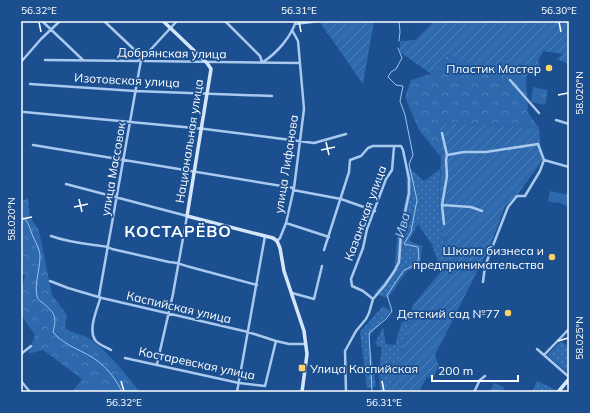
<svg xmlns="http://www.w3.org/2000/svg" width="590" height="413" font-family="Mulish,sans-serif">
  <defs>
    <pattern id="grass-dots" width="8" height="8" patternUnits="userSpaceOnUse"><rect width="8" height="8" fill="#2e69ad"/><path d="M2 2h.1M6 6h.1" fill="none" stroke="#4d80b9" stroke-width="1.8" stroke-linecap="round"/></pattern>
    <pattern id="forest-crowns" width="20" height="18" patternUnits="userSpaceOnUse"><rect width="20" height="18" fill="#2e69ad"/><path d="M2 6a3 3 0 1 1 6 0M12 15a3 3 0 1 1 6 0" fill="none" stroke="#4d80b9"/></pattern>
    <pattern id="park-tufts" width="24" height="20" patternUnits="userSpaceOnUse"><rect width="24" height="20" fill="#2e69ad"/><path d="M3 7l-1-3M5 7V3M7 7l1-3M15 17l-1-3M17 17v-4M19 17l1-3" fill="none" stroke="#4d80b9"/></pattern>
    <pattern id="garden-furrows" width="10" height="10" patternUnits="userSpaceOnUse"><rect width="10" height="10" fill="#2e69ad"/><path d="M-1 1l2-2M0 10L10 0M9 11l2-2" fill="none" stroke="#4d80b9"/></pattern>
  </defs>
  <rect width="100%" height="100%" fill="#1b4f8f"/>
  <!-- grass -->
  <path fill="url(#grass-dots)" d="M406,165L424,181L440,169L439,226L454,256L441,272L432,245L418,224L409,241L422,246L420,265L407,271L388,298L374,294L394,270L398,232L407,194Z
    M383,306L391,311L369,337L376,387L367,388L360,332Z
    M411,314L391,392H380L379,369L382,348L375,344L383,327L386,344L395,345L401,324Z
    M561,341L569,347L568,373L547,355Z
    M537,381L556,390L554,392H532Z"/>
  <!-- forest -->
  <path fill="url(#forest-crowns)" d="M447,55L512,78L518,65L529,67L526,81L528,107L527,111L539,128L439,123L441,157L419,130L405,97L411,80L431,74Z
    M28,198L30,217L39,231L52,295L67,315L65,328C73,334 82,334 90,339C110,353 125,374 140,392H72L82,379L43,350L28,354L35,335L21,315V291L22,290L25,275L21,273V202Z
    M494,383L504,387L503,392H489Z"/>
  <!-- park -->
  <path fill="url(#park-tufts)" d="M533,87L548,90L545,105L531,102Z
    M550,191L569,195V207L558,202L557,203L548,201Z"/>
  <!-- garden -->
  <path fill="url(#garden-furrows)" d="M319,21H374L363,84Z
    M434,21H569V64L557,59L563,54L543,51L538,61L540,65V68L518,65L512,78L447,55L431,74L400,52V41L416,40Z
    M439,123L539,128L542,161L518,194L505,206L491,244L435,355L439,366L433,378L427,377L419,392H391L413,305L454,256L439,226L441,157Z"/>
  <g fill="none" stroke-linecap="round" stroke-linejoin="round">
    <!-- stream -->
    <path stroke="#9cc4f0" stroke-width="1" d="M399,21L400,32L399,41
      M21,216C30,224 28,224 32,234C35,242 40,248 40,257C40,269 34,286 37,296C38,300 40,301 43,303C55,313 57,317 53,332C65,347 84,350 99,362C109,370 117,381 122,392
      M372,392L369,333L386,319L392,311L387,295L404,270L411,267L419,260L418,247L404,244L411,232L417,200L409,164L413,155L405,115L400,101L403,86L396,85L388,77L391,72L396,69L402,58L398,48"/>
    <!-- street -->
    <path stroke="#a9c9ee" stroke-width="2.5" d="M42,21L83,60
      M104,21L140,55L141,60
      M225,21L260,56L262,62
      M295,24L319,21
      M45,60L137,61L141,60L145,61L299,63
      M21,62L41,39L60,21
      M263,62C277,53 291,37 296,21
      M510,80L539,113
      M30,84L135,91L272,96
      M24,112L205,129L314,143L346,134
      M556,120L569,124
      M442,133L447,155L446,160L447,176L442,205L444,224
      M33,145L294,188
      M447,155L464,152H486L538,144L544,160
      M544,160L569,167
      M66,184L187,216L173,294L157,364
      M293,190L341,199L375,211
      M442,205L471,207L482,211
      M286,223L329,237
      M51,236C70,243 89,244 108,247L112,249L169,262C177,262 182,265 190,267C212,273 235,279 257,285
      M277,241L280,238L286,223L294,188L304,109L298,41L292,30
      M324,250L349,172L350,160L361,156L368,148L373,146H401L403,150L409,179V193L401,232L399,262L395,270L385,285L373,299L369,313L366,319L356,331L345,351L346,392
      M50,281L68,288L102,298L248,332L276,341L289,344H306
      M483,282L485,266L508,207L517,196H525L540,171L544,160
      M292,293L314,299L322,266
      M373,299L363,291L352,286L351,279L363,248L367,229L386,179L392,170L394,147
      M537,349L569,377
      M111,350C106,347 99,345 95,340C88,329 97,310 100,299L99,296L141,60L177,21
      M21,354L31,346
      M544,355L569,329
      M125,358L239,383L265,386L276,341
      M21,381L30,392
      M237,392L265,236
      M474,392L480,380L485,376"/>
    <!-- secondary -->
    <path stroke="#d6e6fa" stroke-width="3.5" d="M163,21L207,63L211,69L187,216L265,236L273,238L277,241L280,248L284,271L304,331L307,354L302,392
      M558,392L569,379"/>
  </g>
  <!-- ticks -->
  <path fill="none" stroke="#fff" stroke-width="1.5" d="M39,22L41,32M299,22L301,32M559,22L561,32M558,95L568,93M326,142L329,155M321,150L335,147M79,199L82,212M74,207L88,204M22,219L32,217M558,341L568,338M121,381L124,391M382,381L384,391"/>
  <!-- markers -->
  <g fill="#ffd166" stroke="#1b4f8f" stroke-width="1.5">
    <circle cx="549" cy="68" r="4"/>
    <circle cx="552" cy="257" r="4"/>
    <circle cx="508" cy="313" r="4"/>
    <rect x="298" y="364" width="8" height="8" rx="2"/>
  </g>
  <g text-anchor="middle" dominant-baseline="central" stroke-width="3.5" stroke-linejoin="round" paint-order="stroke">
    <!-- street labels -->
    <g font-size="12" fill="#fff" stroke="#1b4f8f">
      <text transform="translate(172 53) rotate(1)">Добрянская улица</text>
      <text transform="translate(127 80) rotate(3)">Изотовская улица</text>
      <text transform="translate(189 141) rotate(-81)">Национальная улица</text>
      <text transform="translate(286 164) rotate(-81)">улица Лифанова</text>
      <text transform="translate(113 169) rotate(-80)">улица Массовок</text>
      <text transform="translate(365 213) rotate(-70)">Казанская улица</text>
      <text transform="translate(179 307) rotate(13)">Каспийская улица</text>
      <text transform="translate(197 363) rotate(12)">Костаревская улица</text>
    </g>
    <!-- poi labels -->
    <g font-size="12" fill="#fff" stroke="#1b4f8f" text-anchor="end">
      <text x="541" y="68">Пластик Мастер</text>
      <text x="544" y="250">Школа бизнеса и<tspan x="544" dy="14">предпринимательства</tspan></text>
      <text x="500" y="313">Детский сад №77</text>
      <text x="310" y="368" text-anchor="start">Улица Каспийская</text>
    </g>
    <!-- water labels -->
    <g font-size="13" font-style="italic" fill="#b5d3f5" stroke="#1b4f8f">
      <text transform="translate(402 225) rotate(-76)">Ива</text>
    </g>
    <!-- district labels -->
    <g font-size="16" font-weight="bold" letter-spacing="1" fill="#fff" stroke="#1b4f8f">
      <text x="178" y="231">КОСТАРЁВО</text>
    </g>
  </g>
  <!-- border -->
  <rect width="590" height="413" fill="none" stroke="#1b4f8f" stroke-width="44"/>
  <!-- scale -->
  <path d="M432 375v6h86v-6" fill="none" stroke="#ffffff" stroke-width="2"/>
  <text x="438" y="375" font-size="12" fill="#ffffff" stroke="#1b4f8f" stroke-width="3" paint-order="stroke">200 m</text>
  <rect x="22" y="22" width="546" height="369" fill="none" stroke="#fff" stroke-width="1.5"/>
  <g font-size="10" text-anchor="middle" fill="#fff">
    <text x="39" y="14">56.32°E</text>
    <text x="299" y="14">56.31°E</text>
    <text x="559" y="14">56.30°E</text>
    <text transform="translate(579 93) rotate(-90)" y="4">58.020°N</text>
    <text transform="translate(11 219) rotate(-90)" y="4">58.020°N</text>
    <text transform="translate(579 338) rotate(-90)" y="4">58.025°N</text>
    <text x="124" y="406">56.32°E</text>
    <text x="384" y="406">56.31°E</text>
  </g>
</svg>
